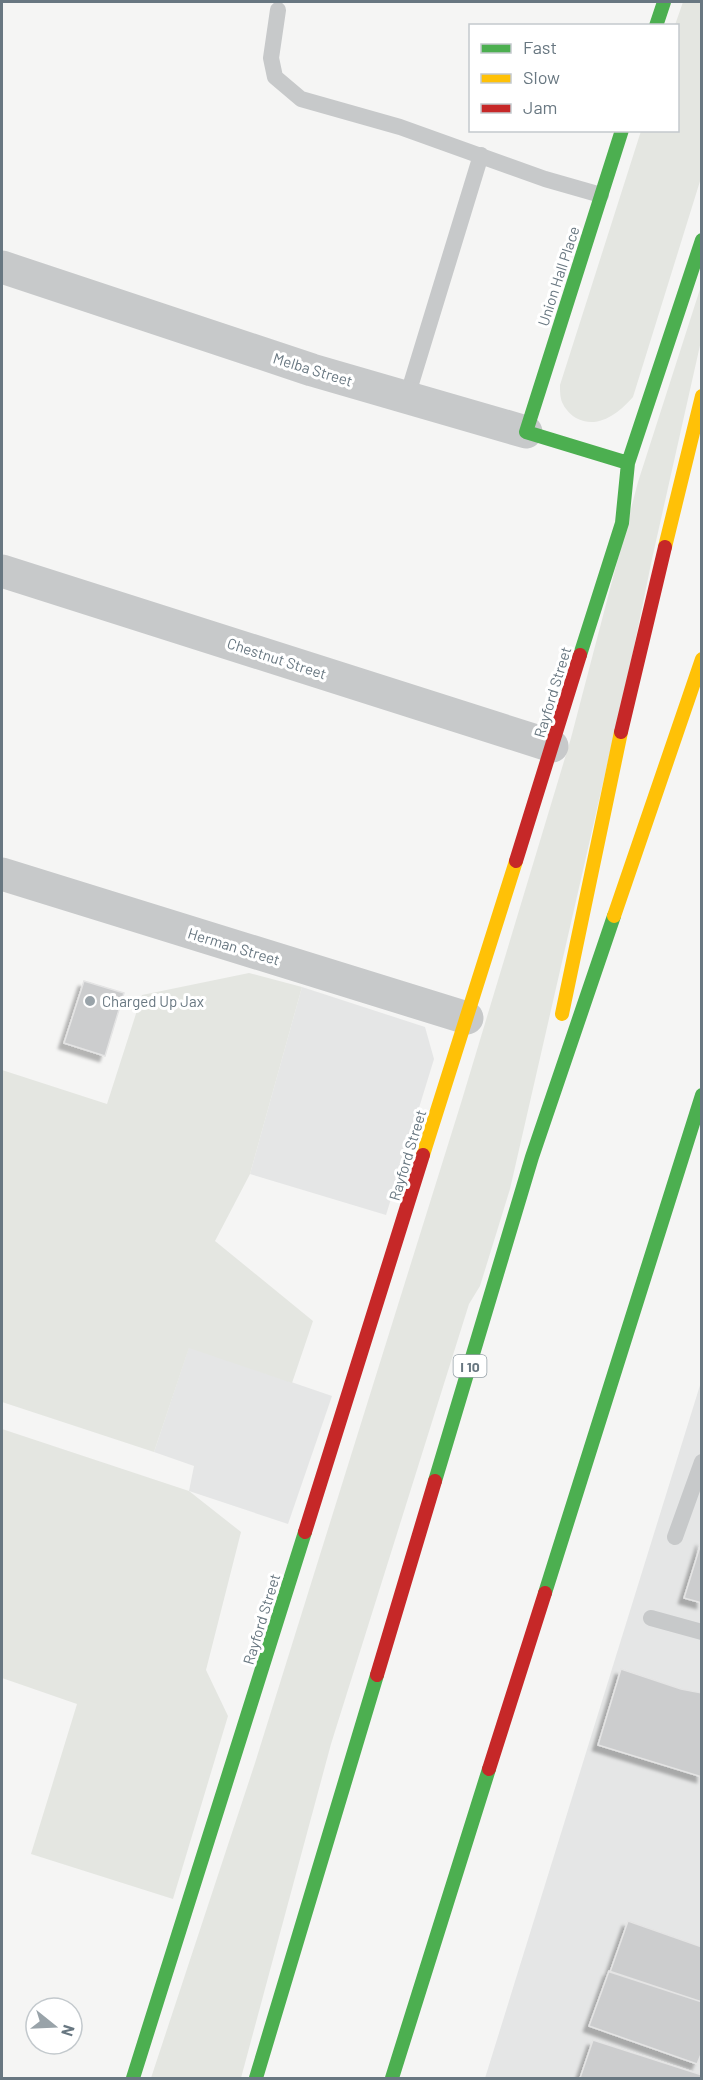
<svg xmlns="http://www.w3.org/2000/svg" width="703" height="2080" font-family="Barlow,sans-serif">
  <defs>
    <filter id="shadow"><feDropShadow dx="-5.5" dy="5.5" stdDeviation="1.5" flood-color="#0004"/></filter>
  </defs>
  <rect width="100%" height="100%" fill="#f5f5f4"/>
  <!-- built -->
  <path fill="#e5e6e6" d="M302,987L425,1027L434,1059L386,1215L250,1174Z
    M189,1347L332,1396L288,1524L189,1491L194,1466L154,1452Z
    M701,1382V2078H485L486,2075Z"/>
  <!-- green -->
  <path fill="#e4e6e1" d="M683,2H701V178L633,397C619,413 598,430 576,418C572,416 565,409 563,404C560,399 560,391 560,385L641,131L678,130V26L675,25Z
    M701,286V341L652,559L633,652L510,1189L480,1286L469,1304L331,1744L241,2078H151L255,1763L461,1103L571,738L638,482Z
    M249,973L302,987L250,1174L215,1241L313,1321L292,1383L189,1348L154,1452L2,1402V1070L107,1104L142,995Z
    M2,1429L189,1491L241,1532L206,1670L228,1716L173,1899L31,1854L77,1704L2,1678Z"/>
  <!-- building -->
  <path fill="#cccdce" stroke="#e4e4e4" stroke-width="1.5" filter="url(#shadow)" d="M84,981L124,993L105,1056L64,1043Z
    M702,1540V1603L684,1598Z
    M621,1669L681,1689L702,1693V1777L598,1745Z
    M628,1921L702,1947V2002L610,1972Z
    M609,1971L702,2002V2052L697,2064L589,2026Z
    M593,2040L702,2075V2078H580Z"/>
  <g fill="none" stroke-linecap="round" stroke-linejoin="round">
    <!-- lane -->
    <path stroke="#c7c9ca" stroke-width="16" d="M278,10L271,58L275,77L301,99L400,127L545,179L601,195
      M407,397L481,155
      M675,1537L702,1462
      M651,1618L702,1632"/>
    <!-- street -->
    <path stroke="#c7c9ca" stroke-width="33" d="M2,267L312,370L526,432
      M2,571L552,746
      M2,874L467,1018"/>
    <!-- fast -->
    <path stroke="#4caf50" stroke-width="14" d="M656,26L664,2
      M622,130L526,432L628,463
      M580,655L622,523L628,463L702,240
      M435,1481L532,1157L614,916
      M545,1593L702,1095
      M133,2078L305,1532
      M256,2078L377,1675
      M392,2078L489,1769"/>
    <!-- slow -->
    <path stroke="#ffc107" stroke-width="14" d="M665,547L702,396
      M614,916L702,659
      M562,1014L621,732
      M423,1155L516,861"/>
    <!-- jam -->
    <path stroke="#c62828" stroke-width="14" d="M621,732L665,547
      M516,861L580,655
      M305,1532L423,1155
      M377,1675L435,1481
      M489,1769L545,1593"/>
  </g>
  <!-- markers -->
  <circle fill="#99a3a9" stroke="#fff" stroke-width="2" cx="90" cy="1001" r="6"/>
  <g text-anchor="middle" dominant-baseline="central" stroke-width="6" stroke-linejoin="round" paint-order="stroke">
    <!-- shield labels -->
    <rect fill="#fff" stroke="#95a0a7" stroke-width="1.5" x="453.5" y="1355" width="33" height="22" rx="4.5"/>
    <g font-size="14" font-weight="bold" fill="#687781">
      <text x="470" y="1366">I 10</text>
    </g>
    <!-- street labels -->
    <g font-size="15" fill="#687781" stroke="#fff">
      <text transform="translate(558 276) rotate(-72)">Union Hall Place</text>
      <text transform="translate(313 369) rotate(17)">Melba Street</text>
      <text transform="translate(277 658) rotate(18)">Chestnut Street</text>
      <text transform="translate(552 692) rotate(-73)">Rayford Street</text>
      <text transform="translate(234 946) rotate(17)">Herman Street</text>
      <text transform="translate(407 1155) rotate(-73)">Rayford Street</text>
      <text transform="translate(261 1619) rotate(-73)">Rayford Street</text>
    </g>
    <!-- poi labels -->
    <g font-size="15" fill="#687781" stroke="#fff" text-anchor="start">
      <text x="102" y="1001">Charged Up Jax</text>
    </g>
  </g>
  <!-- border -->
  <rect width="703" height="2080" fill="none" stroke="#687781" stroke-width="6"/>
  <!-- legend -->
  <rect x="469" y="24" width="210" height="108" fill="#ffffff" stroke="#c3c9cd" stroke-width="1.5"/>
  <rect x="481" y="44" width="30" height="9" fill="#4caf50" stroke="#c3c9cd" stroke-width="1.5"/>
  <text x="523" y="54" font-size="18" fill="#687781">Fast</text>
  <rect x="481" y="74" width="30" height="9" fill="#ffc107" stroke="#c3c9cd" stroke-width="1.5"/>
  <text x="523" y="84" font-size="18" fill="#687781">Slow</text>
  <rect x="481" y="104" width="30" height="9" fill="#c62828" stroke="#c3c9cd" stroke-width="1.5"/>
  <text x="523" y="114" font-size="18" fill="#687781">Jam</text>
  <!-- north arrow -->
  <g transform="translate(54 2026) rotate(108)"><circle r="28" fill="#ffffff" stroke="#c3c9cd" stroke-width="1.5"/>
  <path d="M0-4.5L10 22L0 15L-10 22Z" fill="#99a3a9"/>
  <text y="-9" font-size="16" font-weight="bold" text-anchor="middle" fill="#687781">N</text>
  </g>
</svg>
